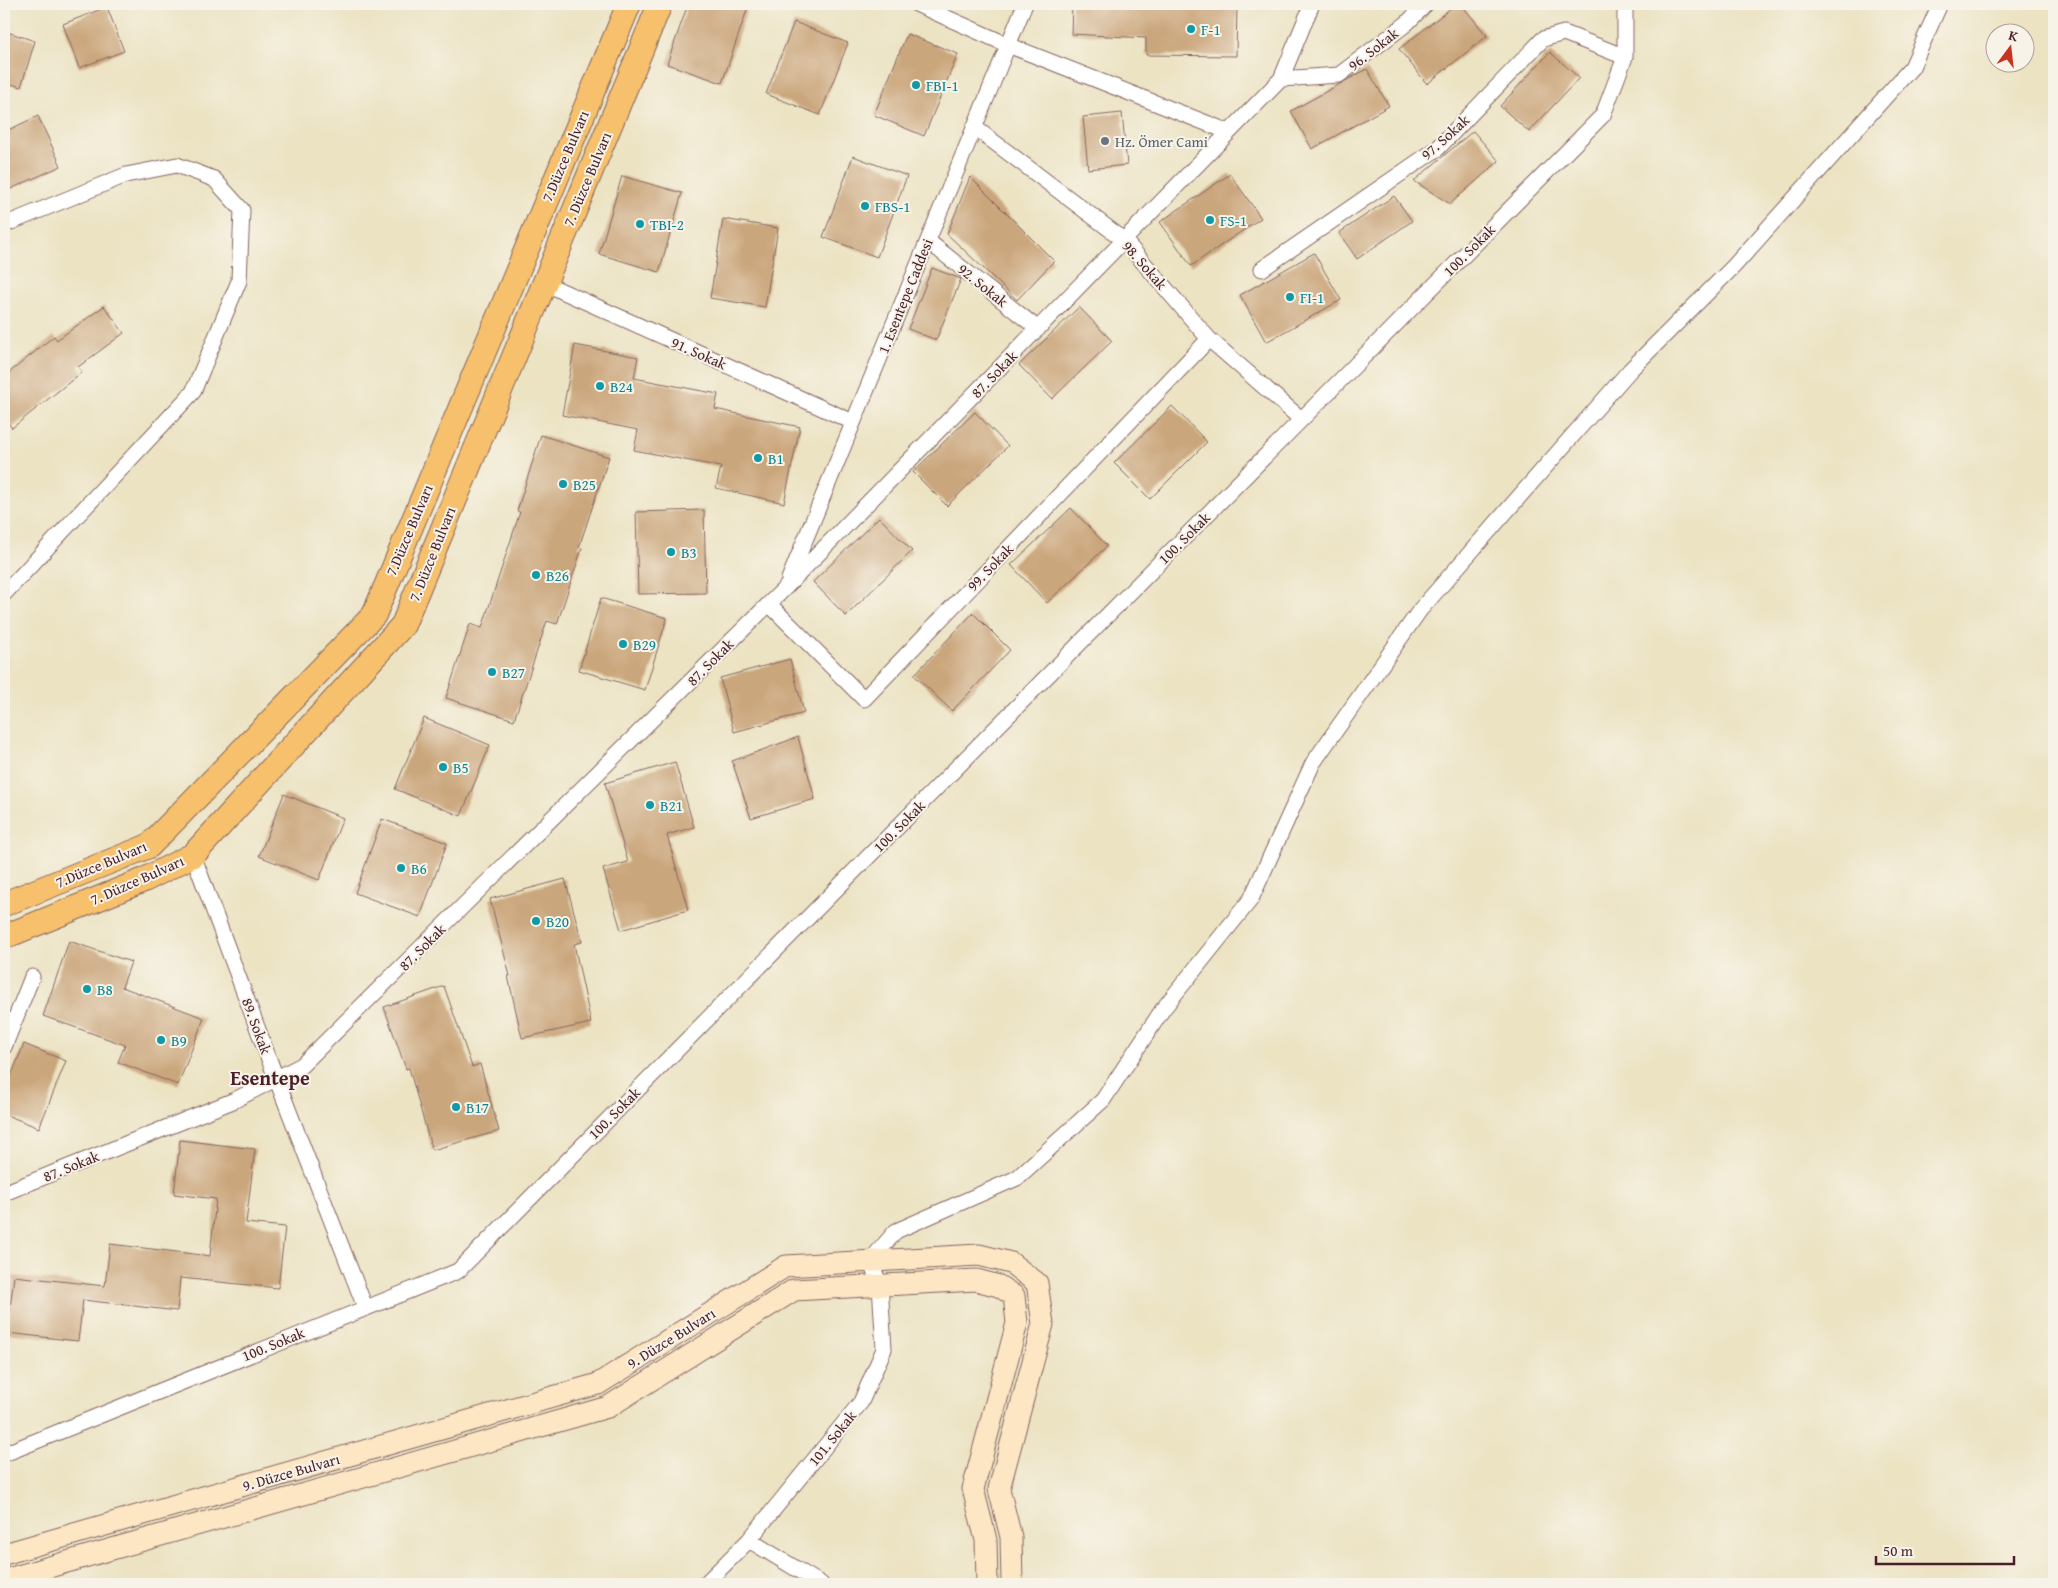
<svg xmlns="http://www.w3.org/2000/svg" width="2058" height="1588" font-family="'Gentium Book Plus',serif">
  <rect width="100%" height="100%" fill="#f7f3e8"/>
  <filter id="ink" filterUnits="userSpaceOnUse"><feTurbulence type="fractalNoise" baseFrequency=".02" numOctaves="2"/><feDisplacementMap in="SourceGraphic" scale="10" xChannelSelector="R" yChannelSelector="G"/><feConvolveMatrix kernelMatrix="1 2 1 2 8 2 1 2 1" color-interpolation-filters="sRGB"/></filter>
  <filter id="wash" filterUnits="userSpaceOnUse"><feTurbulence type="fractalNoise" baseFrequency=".0096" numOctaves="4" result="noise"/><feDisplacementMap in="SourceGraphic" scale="20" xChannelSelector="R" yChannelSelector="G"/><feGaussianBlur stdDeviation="1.12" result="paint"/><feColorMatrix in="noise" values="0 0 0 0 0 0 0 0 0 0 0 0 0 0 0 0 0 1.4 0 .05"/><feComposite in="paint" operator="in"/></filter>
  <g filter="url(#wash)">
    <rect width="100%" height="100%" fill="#ece3c3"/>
    <g id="blocks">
      <!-- building -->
      <path fill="#caa67b" d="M688,4H749L722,83L667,64Z
        M1072,4H1237L1236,56L1146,55V38L1071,34Z
        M1456,4H1461L1487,36L1427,84L1399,49Z
        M107,7L124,51L79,68L63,24Z
        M794,22L848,43L820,115L766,94Z
        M4,31L35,41L21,87L4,82Z
        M907,34L958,54L924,136L874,115Z
        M1550,52L1579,78L1529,132L1500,106Z
        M1367,69L1389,106L1312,149L1291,111Z
        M1122,113L1127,165L1088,169L1083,117Z
        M38,116L61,166L4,192V132Z
        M1473,131L1499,161L1450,204L1414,181Z
        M853,156L907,176L877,257L823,237Z
        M1230,174L1261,218L1191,266L1160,222Z
        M622,176L682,193L659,272L599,254Z
        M970,177L1054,261L1017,300L947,234Z
        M1394,196L1412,221L1357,259L1339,233Z
        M723,219L778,228L765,307L710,298Z
        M1314,253L1341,300L1266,342L1240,295Z
        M932,268L961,279L936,340L908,329Z
        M104,306L124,333L78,367L82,372L12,428L4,418V377L54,336L57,340Z
        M1079,307L1112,341L1052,399L1019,365Z
        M575,345L638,357L634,378L718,394L715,409L800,427L784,503L716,488L721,467L634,450L638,430L562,415Z
        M1172,406L1207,442L1150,499L1114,463Z
        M975,412L1008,446L947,506L913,472Z
        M541,435L609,457L579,547L582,548L557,624L547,621L514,720L446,698L470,624L482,628L520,512L517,511Z
        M1071,508L1107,546L1047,603L1011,565Z
        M704,510L706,593L638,594L636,512Z
        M879,517L912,551L846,616L813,582Z
        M601,598L667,618L645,690L579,670Z
        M973,613L1010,650L952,711L914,675Z
        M790,659L804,713L734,732L720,678Z
        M424,718L490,745L461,816L395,789Z
        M798,737L815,799L751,818L732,761Z
        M675,762L694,827L667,835L688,910L621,930L603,869L628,862L605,783Z
        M284,794L343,818L319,880L259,856Z
        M382,819L447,843L420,917L355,893Z
        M565,879L582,942L574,944L591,1023L522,1038L508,976H510L490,899Z
        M69,941L131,962L122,987L204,1018L178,1085L118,1062L125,1045L43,1016Z
        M444,986L472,1067L480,1064L499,1131L432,1150L409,1068L406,1069L384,1007Z
        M24,1044L66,1061L39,1128L4,1114V1093Z
        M180,1140L255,1149L246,1223L285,1227L278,1288L180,1278L177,1311L83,1300L78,1341L7,1333L14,1276L105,1286L110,1244L210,1256L216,1199L174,1194Z"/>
    </g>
  </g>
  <g filter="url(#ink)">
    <use href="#blocks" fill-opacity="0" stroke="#836460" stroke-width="1"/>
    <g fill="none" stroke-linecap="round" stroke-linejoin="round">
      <defs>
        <path id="street" d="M916,4L1008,45L1229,132
          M1281,79L1339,75L1406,24L1426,4
          M974,127L1124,240L1209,339L1301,419
          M4,225L126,175L177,165L214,179L242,210L239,281L193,392L4,594
          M928,241L1038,329
          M1262,269L1438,148L1543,39L1564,33L1625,57
          M544,283L853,422
          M789,579L1025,4
          M769,604L864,699L1209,339
          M193,855L276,1078L365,1307
          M4,1047L32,977
          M4,1193L235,1100L302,1065L786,587L1281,79L1312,4
          M4,1454L458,1271L1603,115L1625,57V4
          M749,1540L821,1584
          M705,1584L749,1540L861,1402L884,1349L880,1285L870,1261L896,1231L1017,1178L1103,1100L1163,1009L1251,899L1313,763L1420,610L1630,370L1734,266L1912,67L1940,4"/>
        <path id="secondary" d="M4,1554L598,1384L786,1266L979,1255L1011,1263L1037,1283L1043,1324L999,1489L1011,1537L1012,1584
          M4,1580L608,1407L794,1290L976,1280L999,1286L1014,1296L1017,1323L973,1489L986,1540L987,1584"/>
        <path id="primary" d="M4,904L149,846L374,615L629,4
          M4,937L144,880L193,855L403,625L660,4"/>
      </defs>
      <!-- street casing -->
      <use href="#street" stroke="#836460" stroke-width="17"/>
      <!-- secondary casing -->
      <use href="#secondary" stroke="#836460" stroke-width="23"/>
      <!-- primary casing -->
      <use href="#primary" stroke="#836460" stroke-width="26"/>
      <!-- street -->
      <use href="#street" stroke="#fff" stroke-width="15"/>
      <!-- secondary -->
      <use href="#secondary" stroke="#fce6c4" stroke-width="21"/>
      <!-- primary -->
      <use href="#primary" stroke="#f7c06c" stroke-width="24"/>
    </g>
  </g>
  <!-- markers -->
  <g fill="#0f9aa8" stroke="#f7f3e8" stroke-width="2">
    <circle cx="1191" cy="29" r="5"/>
    <circle cx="916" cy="85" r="5"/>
    <circle cx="865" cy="206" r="5"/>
    <circle cx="1210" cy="220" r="5"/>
    <circle cx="640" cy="224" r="5"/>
    <circle cx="1290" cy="297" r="5"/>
    <circle cx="600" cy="386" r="5"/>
    <circle cx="758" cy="458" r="5"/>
    <circle cx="563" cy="484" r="5"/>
    <circle cx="671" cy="552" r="5"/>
    <circle cx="536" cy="575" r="5"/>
    <circle cx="623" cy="644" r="5"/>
    <circle cx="492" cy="672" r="5"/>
    <circle cx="443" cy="767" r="5"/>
    <circle cx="650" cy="805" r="5"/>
    <circle cx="401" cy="868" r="5"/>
    <circle cx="536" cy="921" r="5"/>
    <circle cx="87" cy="989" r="5"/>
    <circle cx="161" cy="1040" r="5"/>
    <circle cx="456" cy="1107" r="5"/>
  </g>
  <circle fill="#6b7280" stroke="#f7f3e8" stroke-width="2" cx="1105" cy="141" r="5"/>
  <g text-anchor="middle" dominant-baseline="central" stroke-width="4" stroke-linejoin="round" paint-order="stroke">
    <!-- culture labels -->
    <g font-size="15" fill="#0d838f" stroke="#f7f3e8" text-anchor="start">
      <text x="1201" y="29">F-1</text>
      <text x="926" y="85">FBI-1</text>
      <text x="875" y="206">FBS-1</text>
      <text x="1220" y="220">FS-1</text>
      <text x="650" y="224">TBI-2</text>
      <text x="1300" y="297">FI-1</text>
      <text x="610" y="386">B24</text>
      <text x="768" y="458">B1</text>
      <text x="573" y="484">B25</text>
      <text x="681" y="552">B3</text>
      <text x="546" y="575">B26</text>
      <text x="633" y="644">B29</text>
      <text x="502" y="672">B27</text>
      <text x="453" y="767">B5</text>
      <text x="660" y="805">B21</text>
      <text x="411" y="868">B6</text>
      <text x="546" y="921">B20</text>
      <text x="97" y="989">B8</text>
      <text x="171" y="1040">B9</text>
      <text x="466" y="1107">B17</text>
    </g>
    <!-- street labels -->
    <g font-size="15" fill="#4a1f2b" stroke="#f7f3e8">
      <text transform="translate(1373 49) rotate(-38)">96. Sokak</text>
      <text transform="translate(1445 137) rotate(-42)">97. Sokak</text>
      <text transform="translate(565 156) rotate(-67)">7.Düzce Bulvarı</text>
      <text transform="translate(587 179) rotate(-67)">7. Düzce Bulvarı</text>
      <text transform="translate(1469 250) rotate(-45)">100. Sokak</text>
      <text transform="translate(1145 265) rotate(49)">98. Sokak</text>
      <text transform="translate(983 285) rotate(39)">92. Sokak</text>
      <text transform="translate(905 296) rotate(-68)">1. Esentepe Caddesi</text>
      <text transform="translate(699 353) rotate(24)">91. Sokak</text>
      <text transform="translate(994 374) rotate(-46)">87. Sokak</text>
      <text transform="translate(409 530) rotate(-67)">7.Düzce Bulvarı</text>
      <text transform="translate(1184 538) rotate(-45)">100. Sokak</text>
      <text transform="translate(432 554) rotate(-68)">7. Düzce Bulvarı</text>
      <text transform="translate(990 567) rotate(-46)">99. Sokak</text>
      <text transform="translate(710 662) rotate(-45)">87. Sokak</text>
      <text transform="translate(899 826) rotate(-45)">100. Sokak</text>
      <text transform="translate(101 864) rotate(-23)">7.Düzce Bulvarı</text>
      <text transform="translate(137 880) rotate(-24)">7. Düzce Bulvarı</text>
      <text transform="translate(422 947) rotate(-45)">87. Sokak</text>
      <text transform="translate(257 1026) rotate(70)">89. Sokak</text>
      <text transform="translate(614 1113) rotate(-45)">100. Sokak</text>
      <text transform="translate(71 1166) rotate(-22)">87. Sokak</text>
      <text transform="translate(671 1338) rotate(-32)">9. Düzce Bulvarı</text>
      <text transform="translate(273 1344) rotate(-22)">100. Sokak</text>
      <text transform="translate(832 1438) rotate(-51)">101. Sokak</text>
      <text transform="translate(291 1472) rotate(-16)">9. Düzce Bulvarı</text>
    </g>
    <!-- worship labels -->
    <g font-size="15" fill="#5b616d" stroke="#f7f3e8" text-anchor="start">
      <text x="1115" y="141">Hz. Ömer Cami</text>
    </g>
    <!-- district labels -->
    <g font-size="20" font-weight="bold" fill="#4a1f2b" stroke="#f7f3e8">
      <text x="270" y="1077">Esentepe</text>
    </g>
  </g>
  <!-- margin -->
  <rect width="2058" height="1588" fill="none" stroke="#f7f3e8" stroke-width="20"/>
  <!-- north arrow -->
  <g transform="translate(2010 48) rotate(15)"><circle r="24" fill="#f7f3e8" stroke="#b29e9c"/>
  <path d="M0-4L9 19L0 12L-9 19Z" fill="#c8321e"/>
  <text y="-8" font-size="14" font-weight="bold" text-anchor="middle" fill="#4a1f2b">K</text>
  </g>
  <!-- scale -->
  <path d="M1876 1556v8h138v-8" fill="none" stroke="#4a1f2b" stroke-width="2.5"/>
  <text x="1883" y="1556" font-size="15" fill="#4a1f2b" stroke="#f7f3e8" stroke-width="4" paint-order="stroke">50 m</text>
</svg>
